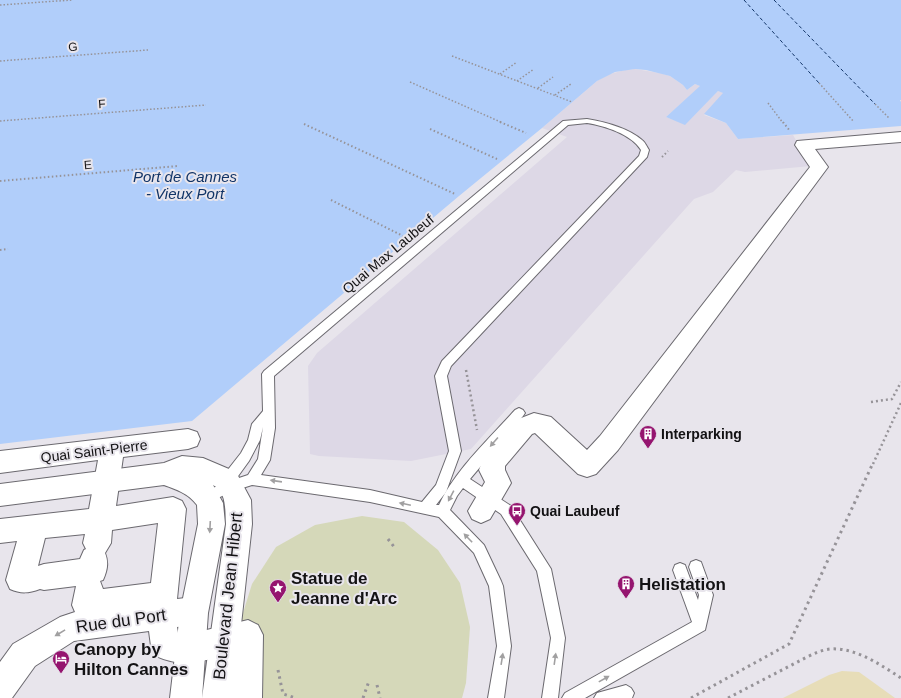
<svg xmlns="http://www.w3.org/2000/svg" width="901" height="698" font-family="Helvetica,sans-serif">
  <rect width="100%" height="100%" fill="#e8e5ec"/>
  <!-- built -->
  <path fill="#ddd8e6" d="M635,69L660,73L670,76L683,85L687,90L695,84L701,86L666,117L685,124L718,91L724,93L704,115L726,123L738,139L793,135L811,166L745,172L736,170L713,192L694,199L471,449L411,461L319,456L310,454L308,366L317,353L567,137L542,128L597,81L606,75L625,70Z"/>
  <!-- green -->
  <path fill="#d5d8b9" d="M362,516L404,522L438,550L460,583L470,627L466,683L462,698H235L238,629L252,584L276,547L315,525Z"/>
  <!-- sand -->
  <path fill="#e7ddb8" d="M842,671L859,672L895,698H783L829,675Z"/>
  <!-- water -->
  <path fill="#b1cefa" d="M0,0H901V100H900L901,102V126L738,139L726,123L704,114L723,93L718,91L685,125L666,117L700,86L695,84L687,90L683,85L670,76L646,70L635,69L615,72L597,81L542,128L459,196L192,421L0,444Z"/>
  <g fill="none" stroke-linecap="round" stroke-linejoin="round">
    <!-- ferry -->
    <path stroke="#113467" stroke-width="1" stroke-dasharray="3.5 2.5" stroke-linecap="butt" d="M744,0L819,83
      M774,0L875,104"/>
    <defs>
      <path id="lane" d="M587,119C605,122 628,128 642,140C645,142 647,147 649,150L647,157L451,366L447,376L461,451L446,492L436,505H439C456,469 488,440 515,410L519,408L523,410L525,413L523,416L470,479L511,506L551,569L565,638L558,698H542L551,638L537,571L501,514L463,488L457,496L450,510L484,545L501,581L503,586L511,646L504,698H488L497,646L489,586L474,553L439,517L370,502L252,485L233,491L207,503L202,501L201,497L202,493L222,484L221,480L223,476L241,453L248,440L252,424L263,411L262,374L264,371L563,121ZM587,123C605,126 631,134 641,150L639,156L442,361L435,376L449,451L436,485L422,502L370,490L261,475L270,460L275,428L274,376L568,125ZM263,427L258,459L248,475L236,479L249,461L260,440Z
        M696,560L701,562L713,595L705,630L585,698H562L565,693L692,622L673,570L675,565L680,563L685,565L698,600L699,595L689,567L691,562Z
        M626,685L631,688L634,693L632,698H594L597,693Z"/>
      <path id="street" d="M901,132V142L815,149L828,167L618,450L596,474L587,477L578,474L535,433L532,434L505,466V470L511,483L490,519L481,523L472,519L468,511L485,482L479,470L485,454L516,420L534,413L551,417L587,450L600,436L810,167L795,145L797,141Z
        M188,429L197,432L200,439L197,446L188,449L123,457L116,506L173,497L182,501L186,509L177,599L194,597L204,601L208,611L204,621L194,625L177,627L178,633L190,634L248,620L258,625L263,635L262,698H230L232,653C203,661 185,669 156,656L151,646L149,631L74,641L35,666L12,698H0V662L13,644L60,617L75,612L72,605L76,586L44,590L40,589C29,593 21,594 10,589L6,580L17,541L0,543V519L89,509L98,460L0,473V451ZM158,523L151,583L103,589L100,581L103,580C107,571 109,563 105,553L111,543L112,530ZM85,534L83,543L86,549L84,550L80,559L44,564L38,566L45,538Z"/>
      <path id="primary" d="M182,456L203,458L236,472L251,500L252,524L233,698H170L180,613L198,524L197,505C188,493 177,490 164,485L0,506V484L164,463ZM213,485C227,492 225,510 226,524L202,698L208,613L225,524L223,503Z"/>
    </defs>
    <!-- lane casing -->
    <use href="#lane" stroke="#6b696f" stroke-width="2"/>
    <!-- street casing -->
    <use href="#street" stroke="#6b696f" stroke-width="2"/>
    <!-- primary casing -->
    <use href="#primary" stroke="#6b696f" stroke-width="2"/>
    <!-- path-far3 -->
    <path stroke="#969398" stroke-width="1.5" stroke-dasharray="1.5 2" stroke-linecap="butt" d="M0,5L72,0
      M452,56L572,102
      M0,61L148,50
      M500,74L517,62
      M517,81L534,69
      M410,82L503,123
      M819,83L854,122
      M538,88L553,77
      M555,95L571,84
      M768,103L783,123
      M875,104L889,118
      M0,121L206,105"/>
    <!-- path-far2 -->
    <path stroke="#969398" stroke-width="2" stroke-dasharray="1.5 2.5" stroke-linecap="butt" d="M500,122L526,133
      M783,122L790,131
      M304,124L455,194
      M430,129L497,159
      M662,157L668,151
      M0,181L178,166
      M331,200L403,236
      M0,250L8,249"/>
    <!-- path-far1 -->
    <path stroke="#969398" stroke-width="2.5" stroke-dasharray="2 3" stroke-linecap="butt" d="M466,370L477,430
      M871,402L892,399L901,382
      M873,464L901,403"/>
    <!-- path -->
    <path stroke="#969398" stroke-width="3" stroke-dasharray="2.5 4" stroke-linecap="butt" d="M388,539L395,548
      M278,670L283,694L296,698
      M377,685L380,698
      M363,698L369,681
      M691,698L789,644L873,463
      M728,698L807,657C815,653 822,650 830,649C855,647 881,665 901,678"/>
    <!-- lane -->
    <use href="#lane" fill="#fff" fill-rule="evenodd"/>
    <!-- street -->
    <use href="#street" fill="#fff" fill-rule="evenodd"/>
    <!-- primary -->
    <use href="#primary" fill="#fff" fill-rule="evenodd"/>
  </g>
  <!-- one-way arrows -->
  <defs><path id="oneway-solid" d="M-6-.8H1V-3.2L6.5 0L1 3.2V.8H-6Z"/></defs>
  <g fill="#a1a0a1">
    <use href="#oneway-solid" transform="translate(494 442) rotate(131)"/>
    <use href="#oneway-solid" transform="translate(276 481) rotate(-172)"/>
    <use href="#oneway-solid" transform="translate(451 496) rotate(118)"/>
    <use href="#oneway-solid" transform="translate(405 504) rotate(-168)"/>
    <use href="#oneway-solid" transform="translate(210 527) rotate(93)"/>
    <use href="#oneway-solid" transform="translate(468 538) rotate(-134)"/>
    <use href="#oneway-solid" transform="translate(60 633) rotate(149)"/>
    <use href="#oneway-solid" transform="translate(502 659) rotate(-81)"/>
    <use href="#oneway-solid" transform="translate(555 659) rotate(-82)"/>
    <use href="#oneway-solid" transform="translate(604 679) rotate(-29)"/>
  </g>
  <!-- icons -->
  <defs>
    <symbol id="building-pin" viewBox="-11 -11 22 30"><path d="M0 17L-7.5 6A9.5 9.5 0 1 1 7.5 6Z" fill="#95156f" stroke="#e8e5ec"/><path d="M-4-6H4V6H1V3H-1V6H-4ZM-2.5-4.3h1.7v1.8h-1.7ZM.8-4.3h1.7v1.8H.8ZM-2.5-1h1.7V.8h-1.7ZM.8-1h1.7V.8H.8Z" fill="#fff"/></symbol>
    <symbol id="bus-pin" viewBox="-11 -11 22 30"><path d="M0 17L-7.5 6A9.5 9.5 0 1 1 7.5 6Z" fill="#95156f" stroke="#e8e5ec"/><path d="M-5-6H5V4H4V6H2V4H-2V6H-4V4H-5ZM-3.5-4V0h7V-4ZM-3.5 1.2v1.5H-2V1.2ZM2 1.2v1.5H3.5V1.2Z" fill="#fff"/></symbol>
    <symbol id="sight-pin" viewBox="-11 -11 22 30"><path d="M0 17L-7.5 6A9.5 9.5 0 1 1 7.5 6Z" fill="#95156f" stroke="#e8e5ec"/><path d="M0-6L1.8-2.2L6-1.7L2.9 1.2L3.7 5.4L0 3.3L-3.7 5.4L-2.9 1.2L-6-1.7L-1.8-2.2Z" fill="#fff"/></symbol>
    <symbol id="hotel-pin" viewBox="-11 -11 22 30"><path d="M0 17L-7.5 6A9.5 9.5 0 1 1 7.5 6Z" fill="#95156f" stroke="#e8e5ec"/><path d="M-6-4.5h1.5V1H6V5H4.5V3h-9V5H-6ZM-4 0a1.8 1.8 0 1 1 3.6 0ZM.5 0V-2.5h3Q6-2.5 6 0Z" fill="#fff"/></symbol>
  </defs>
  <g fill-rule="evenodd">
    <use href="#building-pin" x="638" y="424" width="20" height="27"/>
    <use href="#bus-pin" x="507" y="501" width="20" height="27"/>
    <use href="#building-pin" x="616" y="574" width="20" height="27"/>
    <use href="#sight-pin" x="268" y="578" width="20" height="27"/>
    <use href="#hotel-pin" x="51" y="649" width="20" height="27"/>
  </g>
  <g text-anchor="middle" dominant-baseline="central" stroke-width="4" stroke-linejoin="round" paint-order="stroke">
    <!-- far-street labels -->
    <g font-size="12" fill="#131214" stroke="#e8e5ec">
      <text transform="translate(73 47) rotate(-4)">G</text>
      <text transform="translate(102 104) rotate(-4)">F</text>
      <text transform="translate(88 165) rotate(-5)">E</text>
    </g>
    <!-- street labels -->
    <g font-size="14" fill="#131214" stroke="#e8e5ec">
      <text transform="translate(388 254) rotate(-40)">Quai Max Laubeuf</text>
      <text transform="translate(94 451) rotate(-7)">Quai Saint-Pierre</text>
    </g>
    <!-- poi labels -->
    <g font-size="14" font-weight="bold" fill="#131214" stroke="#e8e5ec" text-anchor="start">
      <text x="661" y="434">Interparking</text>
      <text x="530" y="511">Quai Laubeuf</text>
    </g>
    <!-- water labels -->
    <g font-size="15" font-style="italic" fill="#113467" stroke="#e8e5ec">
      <text x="185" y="176">Port de Cannes<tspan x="185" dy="17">- Vieux Port</tspan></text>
    </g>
    <!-- near-poi labels -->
    <g font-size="17" font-weight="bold" fill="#131214" stroke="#e8e5ec" text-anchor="start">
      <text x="291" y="578">Statue de<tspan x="291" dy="20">Jeanne d'Arc</tspan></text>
      <text x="639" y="584">Helistation</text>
      <text x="74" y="649">Canopy by<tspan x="74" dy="20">Hilton Cannes</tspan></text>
    </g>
    <!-- near-street labels -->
    <g font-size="17" fill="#131214" stroke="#e8e5ec">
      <text transform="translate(228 596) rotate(-84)">Boulevard Jean Hibert</text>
      <text transform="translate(121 621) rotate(-8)">Rue du Port</text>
    </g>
  </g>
</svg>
